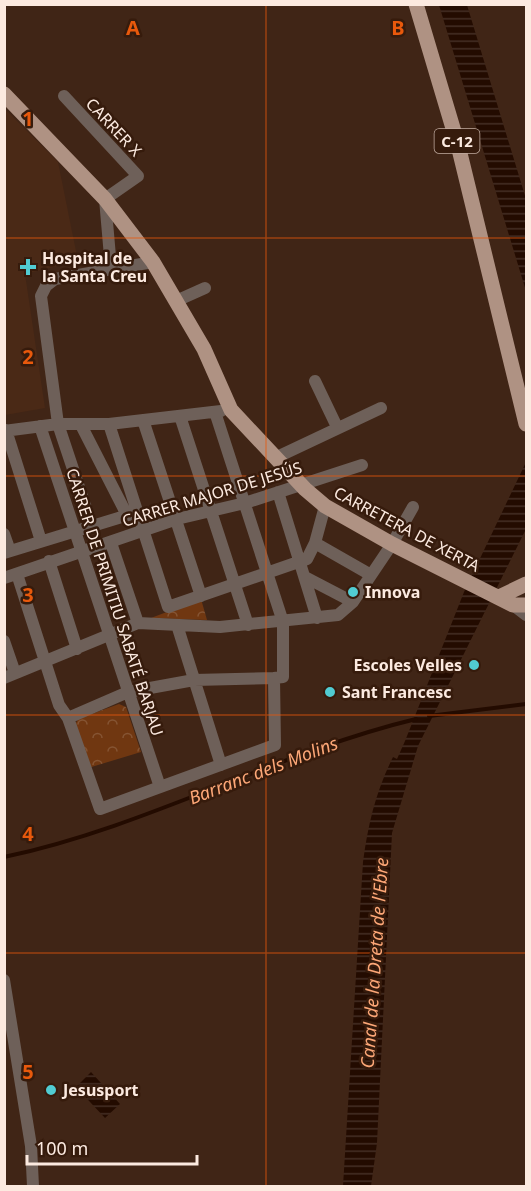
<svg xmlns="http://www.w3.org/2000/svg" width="531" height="1191" font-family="'Noto Sans',sans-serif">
  <defs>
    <pattern id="forest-crowns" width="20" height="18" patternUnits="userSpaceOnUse" patternTransform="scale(1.5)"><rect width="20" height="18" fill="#703711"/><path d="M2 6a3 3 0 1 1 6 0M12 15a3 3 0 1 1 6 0" fill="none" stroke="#855433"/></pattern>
    <pattern id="water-rules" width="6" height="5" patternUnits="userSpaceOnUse" patternTransform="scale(1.5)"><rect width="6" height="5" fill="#230b00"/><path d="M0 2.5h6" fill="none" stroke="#442f25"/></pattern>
  </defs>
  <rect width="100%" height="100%" fill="#402516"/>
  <!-- built -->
  <path fill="#4a2916" d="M5,109L58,162L78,261L25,274L45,408L5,415Z"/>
  <!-- forest -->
  <path fill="url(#forest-crowns)" d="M201,599L207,620L151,618Z
    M119,704L126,707L141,752L88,768L74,727L78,719Z"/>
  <!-- water -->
  <path fill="url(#water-rules)" d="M439,5H467L526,199V291Z
    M526,462V529L418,746L392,833L377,1143L371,1186H343L363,862C368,824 376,791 393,757L397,759L405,741L464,592Z
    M91,1072L120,1104L105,1118L76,1087Z"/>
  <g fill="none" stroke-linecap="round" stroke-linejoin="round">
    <!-- stream -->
    <path stroke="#230b00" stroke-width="4" d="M429,716L526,704
      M4,857C147,827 275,753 416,719"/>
    <!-- minor -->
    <path stroke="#6e6059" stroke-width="12" d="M64,96L138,176L105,199L111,268
      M176,301L205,288
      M315,381L337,427
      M180,416L248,625
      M143,420L201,596
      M109,424L168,607L307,559L315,543L325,506
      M81,425L127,515
      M40,426L160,787
      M6,430L41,541
      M4,431L58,424H109L221,411
      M275,458L381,408
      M278,492L317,618
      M92,526L58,424L41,296L46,286L55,279L153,262
      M4,534L10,551
      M111,543L138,623
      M315,543L371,575
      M4,553L138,512
      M49,561L77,649
      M17,574L59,705L68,718L100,809L275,745L274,678L283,677V622L215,412
      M305,577L353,602
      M4,578L177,519L245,503L362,465
      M513,605L526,615
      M177,625L221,765
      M4,641L15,673
      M4,678L138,623L220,627L338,615L353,602L392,544L413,507
      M68,718L128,692L194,680L274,678
      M4,980L31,1146L33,1186"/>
    <!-- major -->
    <path stroke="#af9283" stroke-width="15" d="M416,4L458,145L526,424
      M4,94L105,199L153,262L204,349L231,410L305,489L325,506L392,544L513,605H526
      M499,597L526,584"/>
  </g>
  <!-- grid -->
  <path fill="none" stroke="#e8590c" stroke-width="1.5" stroke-opacity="0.55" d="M266,4V1186M4,238H526M4,476H526M4,715H526M4,953H526"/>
  <!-- markers -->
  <g fill="#51ccd2" stroke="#361b0c" stroke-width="2">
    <path d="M25 258h6v6h6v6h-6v6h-6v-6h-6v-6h6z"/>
    <circle cx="353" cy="592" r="6"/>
    <circle cx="474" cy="665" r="6"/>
    <circle cx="330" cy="692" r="6"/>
    <circle cx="51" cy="1090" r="6"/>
  </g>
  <g text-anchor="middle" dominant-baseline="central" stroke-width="5" stroke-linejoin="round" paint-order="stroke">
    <!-- shield labels -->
    <rect fill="#361b0c" stroke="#c1aca0" stroke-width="1.5" x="434.5" y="129" width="45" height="24" rx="4.5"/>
    <g font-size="15" font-weight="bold" fill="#fceae0">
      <text x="457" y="141">C-12</text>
    </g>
    <!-- street labels -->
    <g font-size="16" fill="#fceae0" stroke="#361b0c">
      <text transform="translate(114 127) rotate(47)">CARRER X</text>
      <text transform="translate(212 494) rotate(-17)">CARRER MAJOR DE JESÚS</text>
      <text transform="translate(407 529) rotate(28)">CARRETERA DE XERTA</text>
      <text transform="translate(115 602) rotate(72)">CARRER DE PRIMITIU SABATÉ BARJAU</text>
    </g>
    <!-- poi labels -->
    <g font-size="16" font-weight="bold" fill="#fceae0" stroke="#361b0c" text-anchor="start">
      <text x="42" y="258">Hospital de<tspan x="42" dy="18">la Santa Creu</tspan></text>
      <text x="365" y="592">Innova</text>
      <text x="462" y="665" text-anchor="end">Escoles Velles</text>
      <text x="342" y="692">Sant Francesc</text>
      <text x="63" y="1090">Jesusport</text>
    </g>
    <!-- water labels -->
    <g font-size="18" font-style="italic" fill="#fda777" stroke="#361b0c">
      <text transform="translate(263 770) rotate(-21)">Barranc dels Molins</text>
      <text transform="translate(374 963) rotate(-86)">Canal de la Dreta de l'Ebre</text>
    </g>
  </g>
  <g font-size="20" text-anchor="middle" font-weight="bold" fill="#e8590c" stroke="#361b0c" stroke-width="5" stroke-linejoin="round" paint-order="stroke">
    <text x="133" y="35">A</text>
    <text x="398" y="35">B</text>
    <text x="28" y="126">1</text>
    <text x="28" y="364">2</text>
    <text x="28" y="602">3</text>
    <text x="28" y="841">4</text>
    <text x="28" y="1079">5</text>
  </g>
  <!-- border -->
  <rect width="531" height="1191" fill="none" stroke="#fceae0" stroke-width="12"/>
  <!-- scale -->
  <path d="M27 1155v9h170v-9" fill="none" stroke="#fceae0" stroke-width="3"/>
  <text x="36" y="1155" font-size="18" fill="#fceae0" stroke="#361b0c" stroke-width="4.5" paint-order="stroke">100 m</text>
</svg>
